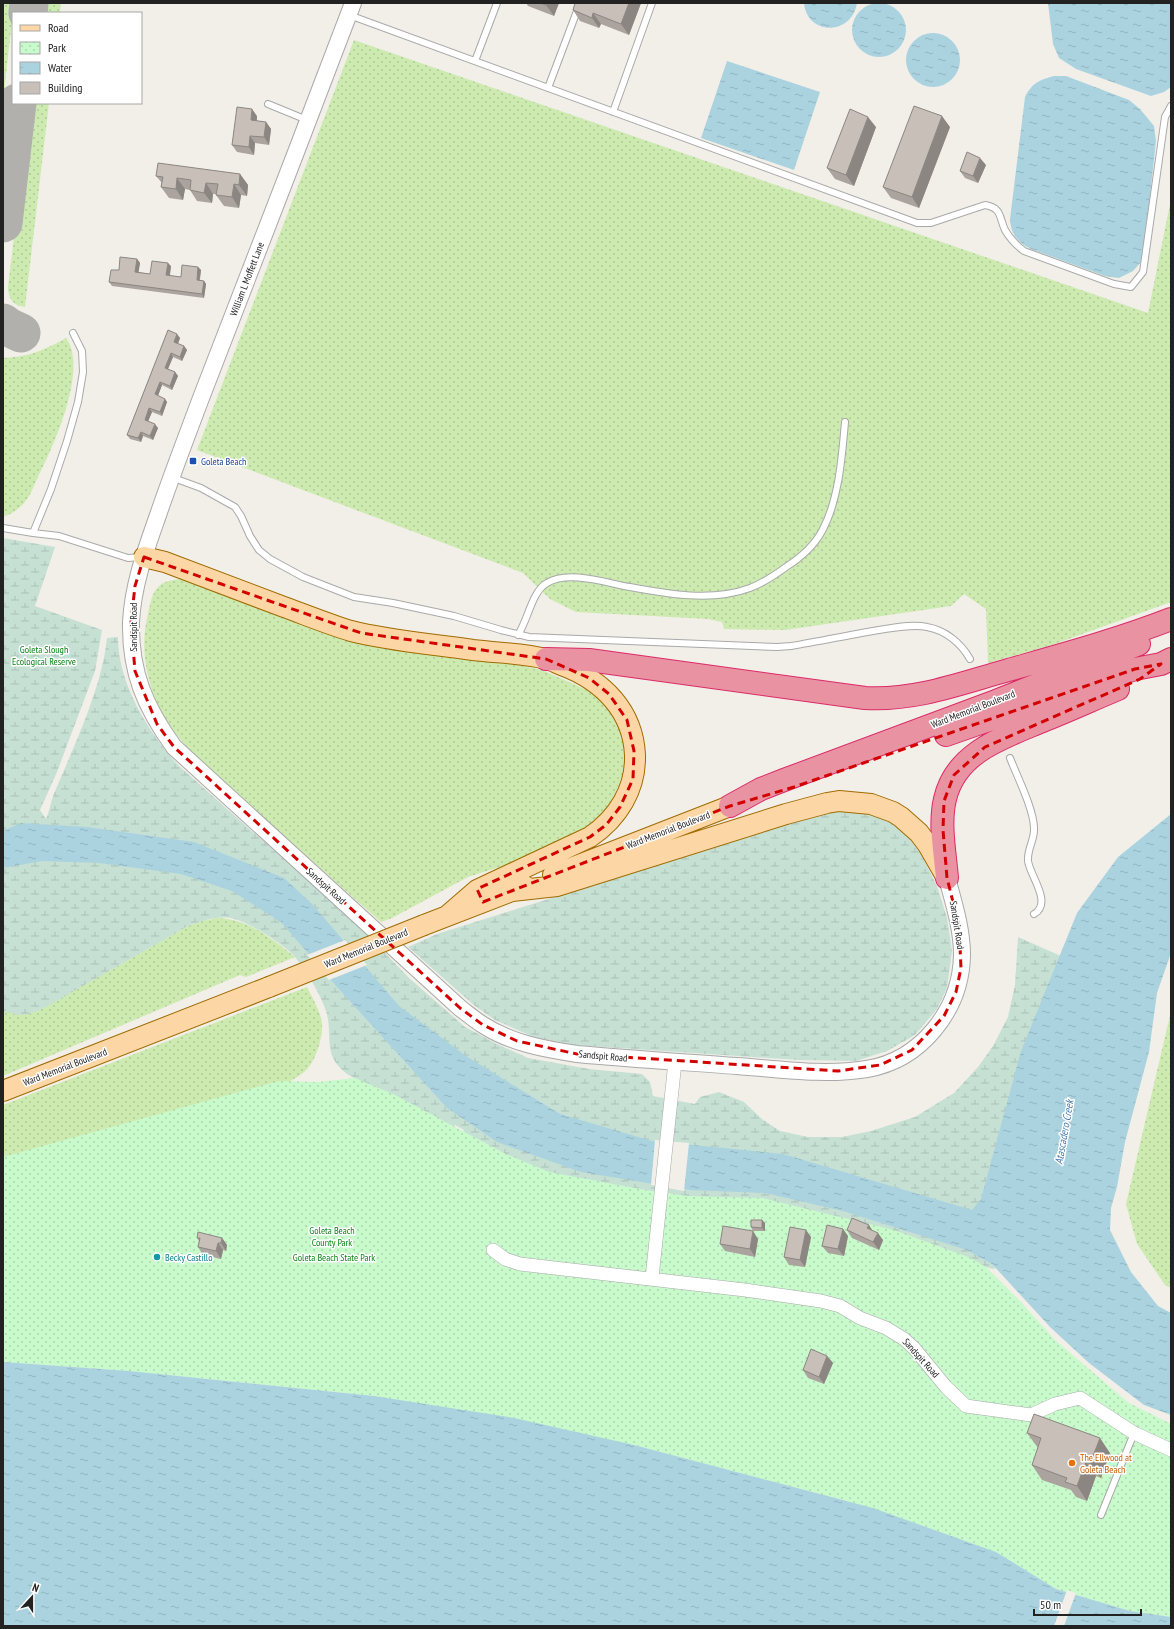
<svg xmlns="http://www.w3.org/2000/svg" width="1174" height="1629" font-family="'PT Sans Narrow',sans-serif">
  <defs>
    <pattern id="grass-dots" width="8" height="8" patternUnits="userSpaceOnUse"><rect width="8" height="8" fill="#cdebb0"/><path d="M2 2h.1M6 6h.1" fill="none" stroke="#b0c997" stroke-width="1.8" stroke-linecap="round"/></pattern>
    <pattern id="wetland-marsh" width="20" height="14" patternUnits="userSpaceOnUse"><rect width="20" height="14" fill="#c6e0d4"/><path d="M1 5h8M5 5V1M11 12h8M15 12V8" fill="none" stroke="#aac0b6"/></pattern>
    <pattern id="park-dots" width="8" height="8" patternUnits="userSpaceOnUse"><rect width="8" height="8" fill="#c8facc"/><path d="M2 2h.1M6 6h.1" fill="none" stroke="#acd6af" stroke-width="1.8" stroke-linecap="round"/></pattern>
    <pattern id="water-ripples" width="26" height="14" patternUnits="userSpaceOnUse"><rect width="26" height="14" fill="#aad3df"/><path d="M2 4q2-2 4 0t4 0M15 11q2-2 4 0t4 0" fill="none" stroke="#92b5bf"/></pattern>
  </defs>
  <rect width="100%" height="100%" fill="#f2efe9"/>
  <!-- grass -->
  <path fill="url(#grass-dots)" d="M3,3H14L3,101Z
    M42,3H61L60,13H41Z
    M354,40L1148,313L1171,199V602L1052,645L988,663L986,609L964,594L951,606L785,630L724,629L722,622L708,619L576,612L550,599L523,573L197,450Z
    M30,103H49L25,307C14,306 8,299 8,287Z
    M66,338C89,369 53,447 38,477C34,485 31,495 25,502C19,509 12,514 3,517V358C28,357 45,350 66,338Z
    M181,579L450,656L514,664L542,670L587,690L602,701L612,714L620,730L625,751L624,772L612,802L603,815L589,827L500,867L468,877L392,918L381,922C337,883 292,843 248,803C223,780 192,756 172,729C149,697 138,653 148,614C153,591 155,581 181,579Z
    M217,918C249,919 271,938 295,957L246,977L240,975L3,1076V1009L30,1013L45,1007L188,926L202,921Z
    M307,987C312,997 318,1007 321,1018C325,1031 317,1058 308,1068C302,1075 294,1079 285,1084L3,1164V1105Z
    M1171,1011V1288L1165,1285L1137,1244L1126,1204Z"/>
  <!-- wetland -->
  <path fill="url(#wetland-marsh)" d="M3,538L55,547L35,606L102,630L95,671L57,772L40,810L46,819C50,810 51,799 56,789C75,744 102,687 107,638L118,637C118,684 148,732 179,766L363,930L409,978L465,1027L499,1045L528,1058L589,1069L642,1074L650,1082L653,1096L695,1104L700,1097L719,1092L744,1102L762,1119L780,1131L808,1137H842L871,1131L915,1117L954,1093L978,1067L993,1046L1008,1017L1015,985L1018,937L1097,972L1032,1244L993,1269L955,1259L545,1178L460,1136L464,1130L455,1125L451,1132L347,1074C321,1054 334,1037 326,1011C320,994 307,971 295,957C285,945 246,920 230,918C215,916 202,921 188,926L46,1007C28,1015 23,1018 4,1011L3,1009Z
    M834,810L862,811L889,821L909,837L922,856L937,886L947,918L952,951L947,988L937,1009L915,1035L887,1051L856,1061L799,1060L575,1045L536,1038L495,1020L475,1006L408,947L437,934L803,819Z"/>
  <!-- park -->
  <path fill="url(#park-dots)" d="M355,1078L395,1095L506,1154L549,1172L646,1190L688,1196L762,1198L894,1230L971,1258L986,1267L1021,1302L1055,1340L1129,1403L1171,1424V1617L1130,1611L1056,1589L996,1552L873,1508L634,1445L374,1396L129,1371L3,1362V1157L279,1081L318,1082Z"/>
  <!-- water -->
  <path fill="url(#water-ripples)" d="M804,3H857C852,36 807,36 804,3Z
    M1048,3H1171V87L1164,92L1151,96L1076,69L1059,58L1053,44Z
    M852 30a27 27 0 1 1 54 0a27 27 0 1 1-54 0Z
    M906 60a27 27 0 1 1 54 0a27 27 0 1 1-54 0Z
    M727,61L820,92L794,170L701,138Z
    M1054,76H1066L1129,100L1140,109L1154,126L1156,141L1144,251L1141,262L1133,271L1119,278L1105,276L1031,249C1017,242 1011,234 1010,219L1025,97C1032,83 1039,80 1054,76Z
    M1171,814V953L1157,993L1149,1052L1125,1142L1117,1187L1111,1208L1110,1230L1131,1272L1158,1306L1171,1313V1415L1144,1405L1089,1363L1050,1327L992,1264L967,1250L843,1211L765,1193L690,1190L581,1172L497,1142L447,1108L338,988L281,922L232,891L181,874L99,863L42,861L3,868V831L21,823L87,827L194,842L284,878L314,906L399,1006L466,1056L560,1114L652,1141L783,1154L972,1210L981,1199L1021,1051L1077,913L1118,857Z
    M3,1362L129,1371L374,1396L514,1418L634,1445L873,1508L996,1552L1056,1589L1130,1611L1171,1617V1626H3Z"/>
  <!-- pier -->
  <path fill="#f2efe9" d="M345,940L367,965L329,980L307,955Z
    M655,1140L689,1143L684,1191L651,1185Z
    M1067,1590L1076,1593L1064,1626H1054Z"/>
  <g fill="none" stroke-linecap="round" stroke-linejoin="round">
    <!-- taxiway -->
    <path stroke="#b1b0ac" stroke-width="39" d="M28,13L29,3
      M3,223L17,103
      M3,323L8,327L21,333"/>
    <defs>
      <path id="service" d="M349,15L917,223H931L985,205C1002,208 999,217 1005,230C1010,239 1016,245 1024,251L1114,284L1131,287L1143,272L1165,117L1171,106
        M475,61L497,3
        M548,88L580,3
        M268,104L307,120
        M613,112L652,3
        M171,477L201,488L235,507L241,516L250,536L259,550L270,559L303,577L354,597L393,603L454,616L501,630L529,637L777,647L791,646C822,641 853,634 885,629C898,627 914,624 927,627C945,630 961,643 970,659
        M3,528L33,533L51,489L67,441L78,402L83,372L82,351L73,333
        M33,533L59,536L128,558L142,557
        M518,635C528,620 532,591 547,583C569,570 606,583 630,587C668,594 712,602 750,588C763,583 775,575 786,567C800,558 814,546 822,531C839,500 842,456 845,422
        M1010,758C1017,776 1034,810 1034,828C1035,839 1027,849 1028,861C1030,876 1053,903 1034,914
        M1101,1515L1134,1433"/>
      <path id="minor" d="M493,1250L505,1259L520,1264L745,1290L821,1301L840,1306L860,1318L886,1328L904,1339L914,1348L946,1387L966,1406L1031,1415L1055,1404L1080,1398L1134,1433L1171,1450
        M652,1278L675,1062"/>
      <path id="tertiary" d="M353,3C303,135 252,266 201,398C186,438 171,477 157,518C145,552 133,585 131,622C130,672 145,707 174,747L460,1008C468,1014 475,1020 483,1025C511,1043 544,1049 577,1054C630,1059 683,1062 737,1066C779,1069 824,1076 867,1069C921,1060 961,1010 962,955C962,929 954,904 947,878"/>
      <path id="primary" d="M144,557L165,562C205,577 245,592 284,607C306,615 328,624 351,631C390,641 433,644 473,650C497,653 523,653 546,659C552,660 558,664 564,666C603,681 633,711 635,755C636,789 618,818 590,837L477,890L447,916
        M553,875L730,806
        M512,891L557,886L786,814L827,803L839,801L871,804L893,812L901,817L919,833L928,845L947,878
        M424,925L525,886
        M3,1091L269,987"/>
      <path id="motorway" d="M546,659L589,660L865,698C914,701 959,684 1005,671C1061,655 1117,640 1171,619
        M946,735L1135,669L1161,664L1171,659
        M730,806L761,789L784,780L996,701L1139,644
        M947,878C945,853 939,824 945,799C956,751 1005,737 1045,720C1070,710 1094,699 1118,689"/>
    </defs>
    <!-- service casing -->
    <use href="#service" stroke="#a9a9a9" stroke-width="8"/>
    <!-- minor casing -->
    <use href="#minor" stroke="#a9a9a9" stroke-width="14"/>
    <!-- tertiary casing -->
    <use href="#tertiary" stroke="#a9a9a9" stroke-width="18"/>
    <!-- primary casing -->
    <use href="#primary" stroke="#a06b00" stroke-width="22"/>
    <!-- motorway casing -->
    <use href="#motorway" stroke="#dc2a67" stroke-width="24"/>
    <!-- service -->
    <use href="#service" stroke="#fff" stroke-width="6"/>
    <!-- minor -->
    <use href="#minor" stroke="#fff" stroke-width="13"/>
    <!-- tertiary -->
    <use href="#tertiary" stroke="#fff" stroke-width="16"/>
    <!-- primary -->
    <use href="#primary" stroke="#fcd6a4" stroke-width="20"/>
    <!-- motorway -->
    <use href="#motorway" stroke="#e892a2" stroke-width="22"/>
    <defs>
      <path id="primary-bridge" d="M269,987L424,925"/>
    </defs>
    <!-- primary-bridge casing -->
    <use href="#primary-bridge" stroke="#a06b00" stroke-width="22" stroke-linecap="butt"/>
    <!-- primary-bridge -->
    <use href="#primary-bridge" stroke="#fcd6a4" stroke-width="20"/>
  </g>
  <!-- wall -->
  <path fill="#aba49e" d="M526,3H559L554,16L528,6Z
    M641,3L629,35L601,24L599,28L580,21L573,10Z
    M257,116V121L266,122L271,129L269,145L255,143L254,155L237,152L232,145Z
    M876,127L854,186L835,179L827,168Z
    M950,127L919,208L891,198L883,187Z
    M986,165L978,183L965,178L960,171Z
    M240,174L248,185L247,196L241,195L239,208L224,206L216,195V194H213L212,203L197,201L190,190L185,189L183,200L169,198L161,187L162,183L156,176Z
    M137,259L140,263L138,272L150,274L171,266L170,276L181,277L198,267L201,270L200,280L204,281L206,284L204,298L112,286L109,282L119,270Z
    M168,330L180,338L178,344L184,346L187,350L182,361L173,357L168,369L175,372L178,376L172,390L162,385L158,396L165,399L167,402L162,416L152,412L148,421L158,428L153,440L143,436L141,442L130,439L127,435Z
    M762,1220L765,1223V1231H753L751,1227Z
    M847,1230H872L883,1240L879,1250L852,1238Z
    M848,1236L844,1256L828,1253L822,1246Z
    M811,1237L805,1267L789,1265L784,1257Z
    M197,1238H222L227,1245L226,1251L223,1250L221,1259L203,1255L198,1247L199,1241Z
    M758,1239L755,1257L725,1251L720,1244Z
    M827,1356L833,1363L824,1384L808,1378L803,1370Z
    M1027,1433L1110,1453L1101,1478L1096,1476L1087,1501L1076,1497L1071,1490L1042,1480L1032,1465L1038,1448Z"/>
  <!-- shaded-wall -->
  <path fill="#8b8681" d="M547,3H559L554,16L546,5Z
    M629,3H641L629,35L621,24Z
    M593,13L601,24L599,28L592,18Z
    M252,109L257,116L256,128L251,120Z
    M942,116L950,127L919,208L912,197Z
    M868,117L876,127L854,186L846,175Z
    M266,122L271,129L269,145L264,137Z
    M250,136L255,143L254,155L249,147Z
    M980,158L986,165L978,183L973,176Z
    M240,174L248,185L247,196L239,185Z
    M177,178L185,189L183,200L176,189Z
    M206,183L213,194L212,203L204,193Z
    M234,184L241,195L239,208L232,197Z
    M137,259L140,263L138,276L135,272Z
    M168,263L171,266L169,279L166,275Z
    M198,267L201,270L199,283L197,280Z
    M204,281L206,284L204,298L202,294Z
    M177,334L180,338L177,346L174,342Z
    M184,346L187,350L182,361L180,357Z
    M171,353L173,357L167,371L165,368Z
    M175,372L178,376L172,390L170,386Z
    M160,382L162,385L157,398L155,394Z
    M165,399L167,402L162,416L160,412Z
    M149,408L152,412L147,424L145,420Z
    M155,424L158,428L153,440L150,436Z
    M141,432L143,436L141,442L138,438Z
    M762,1220L765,1223V1231L762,1228Z
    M869,1225L874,1233L867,1228Z
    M843,1229L848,1236L844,1256L838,1249Z
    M806,1230L811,1237L805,1267L800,1260Z
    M753,1231L758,1239L755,1257L750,1249Z
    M878,1233L883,1240L879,1250L873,1242Z
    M222,1238L227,1245L226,1251L221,1243Z
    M218,1243L223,1250L221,1259L216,1251Z
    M827,1356L833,1363L824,1384L819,1377Z
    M1100,1438L1110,1453L1101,1478L1090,1464Z
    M1086,1462L1096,1476L1087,1501L1077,1486Z"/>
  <!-- building -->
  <path fill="#c7bfb8" stroke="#8b8681" d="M540,3H547L546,5Z
    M575,3H629L621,24L593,13L592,18L573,10Z
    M914,106L942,116L912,197L883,187Z
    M237,107L252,109L251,120L266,122L264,137L250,136L249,147L232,145Z
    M850,109L868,117L846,175L827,168Z
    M967,152L980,158L973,176L960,171Z
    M158,163L240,174L239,185L234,184L232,197L216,195L218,184L206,183L204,193L190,190L191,180L177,178L176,189L161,187L163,177L156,176Z
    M120,257L137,259L135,272L150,274L152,261L168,263L166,275L181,277L182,265L198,267L197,280L204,281L202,294L109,282L111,270H119Z
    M168,330L177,334L174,342L184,346L180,357L171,353L165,368L175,372L170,386L160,382L155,394L165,399L160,412L149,408L145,420L155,424L150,436L141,432L138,438L127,435Z
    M852,1218L869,1225L867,1228L878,1233L873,1242L847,1230Z
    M751,1220H762V1228L751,1227Z
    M827,1225L843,1229L838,1249L822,1246Z
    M723,1226L753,1231L750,1249L720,1244Z
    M790,1227L806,1230L800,1260L784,1257Z
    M198,1232L222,1238L221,1243H218L216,1251L198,1247L200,1238H197Z
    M811,1349L827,1356L819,1377L803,1370Z
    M1034,1414L1100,1438L1090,1464L1086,1462L1077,1486L1065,1482L1067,1478L1032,1465L1041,1438L1027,1433Z"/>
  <!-- marked area -->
  <path fill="none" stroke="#d40000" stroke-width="3" stroke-dasharray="8 5" stroke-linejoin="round" d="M144,557L361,633L546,659L589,678L609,694L627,720L634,751L633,779L620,807L606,825L590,837L477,889L483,902L730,806L794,787L1135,669L1161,664L1140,679L985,747L954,775L944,801L943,830L947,878L959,926L961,968L956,992L944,1016L912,1050L880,1065L838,1071L577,1054L517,1041L483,1025L460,1008L174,747L157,724L135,671L131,622L135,586Z"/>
  <!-- markers -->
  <rect fill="#1a4fb4" stroke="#fff" stroke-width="1.5" x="189" y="457" width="8" height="8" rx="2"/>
  <circle fill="#0f9aa8" stroke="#fff" stroke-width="1.5" cx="157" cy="1257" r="4"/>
  <circle fill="#e8710a" stroke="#fff" stroke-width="1.5" cx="1072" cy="1463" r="4"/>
  <g text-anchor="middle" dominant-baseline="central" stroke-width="3" stroke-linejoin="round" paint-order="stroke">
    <!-- street labels -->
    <g font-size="10" fill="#222" stroke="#fff">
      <text transform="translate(247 279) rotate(-69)">William L Moffett Lane</text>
      <text transform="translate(133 627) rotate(-90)">Sandspit Road</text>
      <text transform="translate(973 709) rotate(-21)">Ward Memorial Boulevard</text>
      <text transform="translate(668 830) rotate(-21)">Ward Memorial Boulevard</text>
      <text transform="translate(326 886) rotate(42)">Sandspit Road</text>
      <text transform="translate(957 925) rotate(81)">Sandspit Road</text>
      <text transform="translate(366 948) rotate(-22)">Ward Memorial Boulevard</text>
      <text transform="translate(603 1056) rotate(5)">Sandspit Road</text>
      <text transform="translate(65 1067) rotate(-21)">Ward Memorial Boulevard</text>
      <text transform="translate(921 1358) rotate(48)">Sandspit Road</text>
    </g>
    <!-- transit labels -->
    <g font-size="10" fill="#164399" stroke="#fff" text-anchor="start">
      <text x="201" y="461">Goleta Beach</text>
    </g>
    <!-- park labels -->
    <g font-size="10" fill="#0c8416" stroke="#fff">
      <text x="44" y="649">Goleta Slough<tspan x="44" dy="12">Ecological Reserve</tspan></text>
      <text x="332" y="1230">Goleta Beach<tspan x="332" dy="12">County Park</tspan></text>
      <text x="334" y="1257">Goleta Beach State Park</text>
    </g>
    <!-- culture labels -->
    <g font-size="10" fill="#0d838f" stroke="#fff" text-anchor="start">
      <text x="165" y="1257">Becky Castillo</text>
    </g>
    <!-- food labels -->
    <g font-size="10" fill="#c56008" stroke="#fff" text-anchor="start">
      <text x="1080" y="1457">The Ellwood at<tspan x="1080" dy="12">Goleta Beach</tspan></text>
    </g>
    <!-- water labels -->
    <g font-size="11" font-style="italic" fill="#4a7aab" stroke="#fff">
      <text transform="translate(1064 1132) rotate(-80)">Atascadero Creek</text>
    </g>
  </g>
  <!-- border -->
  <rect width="1174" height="1629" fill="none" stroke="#222222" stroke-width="8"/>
  <!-- legend -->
  <rect x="12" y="12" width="130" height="92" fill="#ffffff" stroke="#a7a7a7"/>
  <rect x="20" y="25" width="20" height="6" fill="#fcd6a4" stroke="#a7a7a7"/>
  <text x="48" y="32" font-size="12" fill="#222222">Road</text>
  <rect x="20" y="42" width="20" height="12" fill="url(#park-dots)" stroke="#a7a7a7"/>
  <text x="48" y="52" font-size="12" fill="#222222">Park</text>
  <rect x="20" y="62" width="20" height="12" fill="url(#water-ripples)" stroke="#a7a7a7"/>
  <text x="48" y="72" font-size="12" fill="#222222">Water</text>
  <rect x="20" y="82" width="20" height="12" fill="#c7bfb8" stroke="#a7a7a7"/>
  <text x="48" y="92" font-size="12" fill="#222222">Building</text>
  <!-- north arrow -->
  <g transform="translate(32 1597) rotate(21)" stroke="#ffffff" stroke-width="3" paint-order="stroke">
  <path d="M0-3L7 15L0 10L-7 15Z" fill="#222222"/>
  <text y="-6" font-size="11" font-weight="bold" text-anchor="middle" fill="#222222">N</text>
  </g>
  <!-- scale -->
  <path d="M1034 1609v6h107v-6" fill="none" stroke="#222222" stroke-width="2"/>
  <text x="1040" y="1609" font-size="12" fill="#222222" stroke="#ffffff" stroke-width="3" paint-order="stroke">50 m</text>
</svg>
